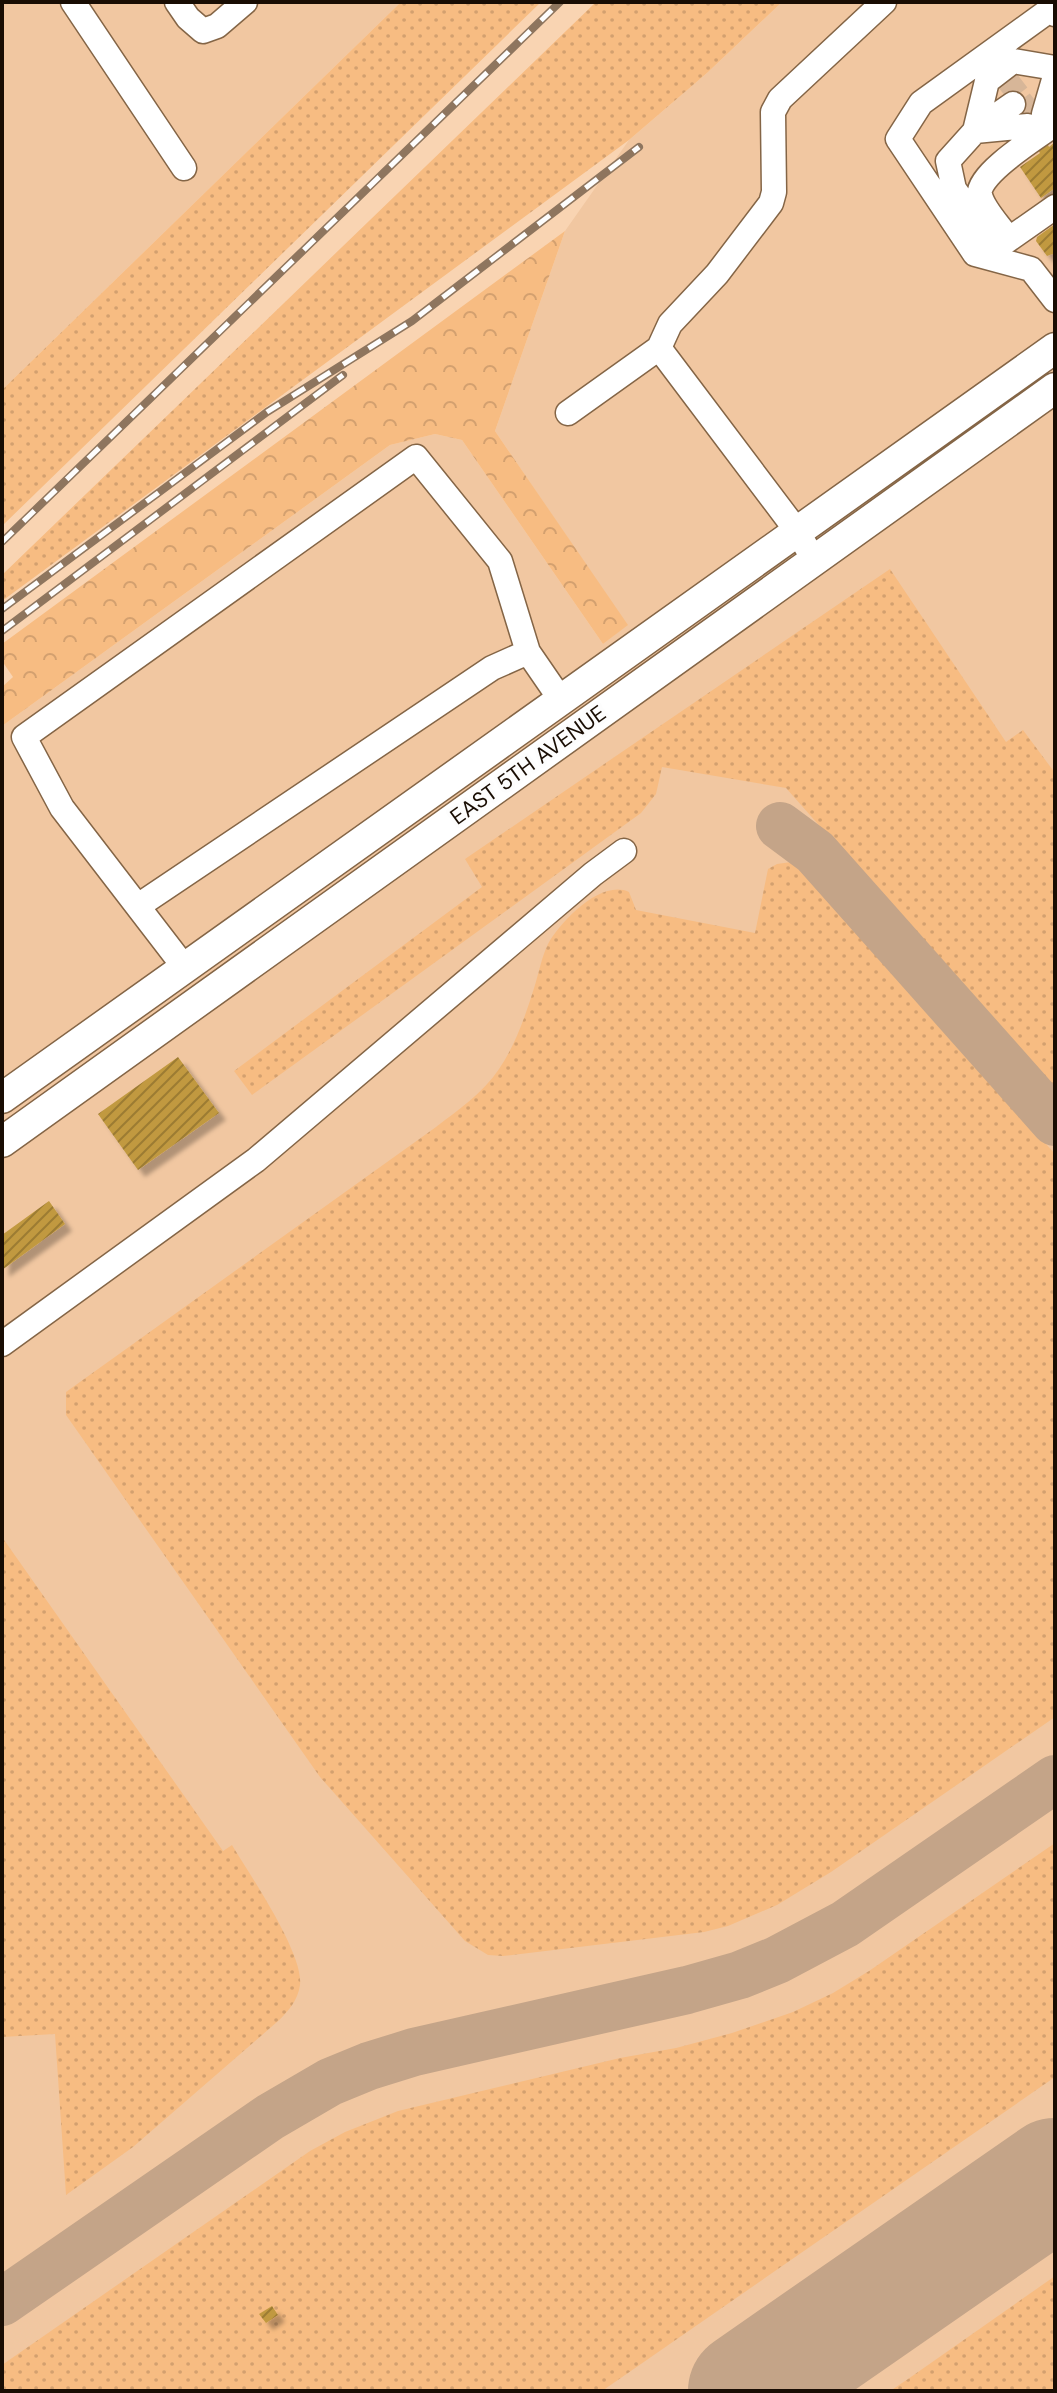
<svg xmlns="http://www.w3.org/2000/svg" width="1057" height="2393" font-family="'DM Sans',sans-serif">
  <defs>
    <pattern id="grass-dots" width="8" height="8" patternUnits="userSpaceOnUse" patternTransform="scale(2)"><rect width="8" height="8" fill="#f7bc82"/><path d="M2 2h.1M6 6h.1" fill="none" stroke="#d3a06f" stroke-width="1.8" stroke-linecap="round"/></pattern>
    <pattern id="forest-crowns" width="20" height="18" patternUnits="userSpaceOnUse" patternTransform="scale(2)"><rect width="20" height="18" fill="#f7bc82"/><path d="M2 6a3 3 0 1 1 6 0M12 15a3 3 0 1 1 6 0" fill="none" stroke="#d3a06f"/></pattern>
    <pattern id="building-hatch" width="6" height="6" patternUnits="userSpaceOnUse" patternTransform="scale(2)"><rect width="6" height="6" fill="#c1993f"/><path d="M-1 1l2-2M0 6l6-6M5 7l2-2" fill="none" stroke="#9c7b33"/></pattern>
    <filter id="shadow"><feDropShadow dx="7" dy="7" stdDeviation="2" flood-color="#0004"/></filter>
  </defs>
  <rect width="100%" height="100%" fill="#f9d4b2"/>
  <!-- built -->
  <path fill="#f1c7a1" d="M2,2H401L2,390Z
    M782,2H1055V2391H2V726L390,445L435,434L462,440L603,644L627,625L495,431L565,231L629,140L707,73Z"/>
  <!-- grass -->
  <path fill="url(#grass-dots)" d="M401,2H541L2,526V390Z
    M596,2H782L707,73L629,140L2,601V575Z
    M890,569L1006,742L1023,730L1055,773V1092L786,788L662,767L656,794L641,813L252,1095L234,1071L482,887L465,859Z
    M791,862L798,865L1055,1154V1717L831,1872L777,1905L728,1926L704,1932L503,1956L488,1955L465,1941L320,1777L66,1415V1392L436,1127C458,1110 483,1093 499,1069C516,1044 526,1014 535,985C539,972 542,956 548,944C561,921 601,879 629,892L636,910L755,933L768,869L777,864Z
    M2,1537L223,1851L232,1845C250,1875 304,1954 300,1985C298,2000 288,2012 277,2022L133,2147L66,2195L55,2034L2,2037Z
    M1055,1843V2077L602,2391H2V2365L310,2151L345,2132L398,2111L620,2058L676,2048L732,2033L793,2012L833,1993L869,1971Z
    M1055,2276V2391H890L908,2379Z"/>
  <!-- forest -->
  <path fill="url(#forest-crowns)" d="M565,231L495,431L628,625L603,644L462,440L435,434L390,445L2,726V687L13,677L2,661V644Z"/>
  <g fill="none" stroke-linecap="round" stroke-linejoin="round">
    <!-- taxiway -->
    <path stroke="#c4a488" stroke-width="48" d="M780,826L815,852L1055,1122
      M2,2302L270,2117L330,2082L369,2066L414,2052L687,1990L740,1975L777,1960L845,1924L1055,1779"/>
    <!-- runway -->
    <path stroke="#c4a488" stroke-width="120" d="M748,2391L1055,2178"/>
  </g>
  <!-- building -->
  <path fill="url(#building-hatch)" filter="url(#shadow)" d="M1055,142V188L1041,198L1020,167L1040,153L1038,150L1047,143L1049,147Z
    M1055,224V253L1047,256L1036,241L1037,237Z
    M178,1057L219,1113L138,1170L98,1114Z
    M49,1201L65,1224L2,1270V1235Z
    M272,2306L278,2315L266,2323L259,2314Z"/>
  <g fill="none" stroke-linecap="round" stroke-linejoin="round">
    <!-- minor-tunnel -->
    <path stroke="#d7b698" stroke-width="24" stroke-dasharray="24 12" stroke-linecap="butt" d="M1002,92L1020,78
      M1021,115L1037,103"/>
    <defs>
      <path id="minor" d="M73,2L184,168
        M177,2L188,18L203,31L217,26L245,2
        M1055,14L1051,9L921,103L898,139L975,254L1031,269L1055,300
        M1044,114L1055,76
        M977,129L1013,104
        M975,131L987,81L1013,61L1055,68
        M1007,237C999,225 983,209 980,195C975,175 1039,136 1055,124
        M998,247L1055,207
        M996,249L954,189L948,161L975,131L1028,126
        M659,348L670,324L717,274L771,203L774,192L773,112L780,99L884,2
        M568,413L659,348L797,531L814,560
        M138,906L492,668L528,652
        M185,968L62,808L24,737L416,457L500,561L528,652L561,700
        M2,1344L256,1160L593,874L624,851"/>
      <path id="major" d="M2,1098L1055,348
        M2,1142L1055,388"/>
    </defs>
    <!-- minor casing -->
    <use href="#minor" stroke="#846546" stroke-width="27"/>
    <!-- major casing -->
    <use href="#major" stroke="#846546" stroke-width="33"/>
    <!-- minor -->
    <use href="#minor" stroke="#fff" stroke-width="24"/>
    <!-- major -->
    <use href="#major" stroke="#fff" stroke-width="30"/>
    <defs>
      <path id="rail" d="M2,542L560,2
        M2,609L267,412L412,321L639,147
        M2,631L343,375"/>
    </defs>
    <!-- rail casing -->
    <use href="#rail" stroke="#8e755e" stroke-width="8"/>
    <!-- rail -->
    <use href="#rail" stroke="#fdfdfd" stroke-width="5" stroke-dasharray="15" stroke-linecap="butt"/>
  </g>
  <g text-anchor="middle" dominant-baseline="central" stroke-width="7" stroke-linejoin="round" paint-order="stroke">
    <!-- street labels -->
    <g font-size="22" fill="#190d03" stroke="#fdfdfd">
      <text transform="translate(528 765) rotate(-36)">EAST 5TH AVENUE</text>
    </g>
  </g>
  <!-- border -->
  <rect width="1057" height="2393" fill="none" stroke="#190d03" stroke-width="8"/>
</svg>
